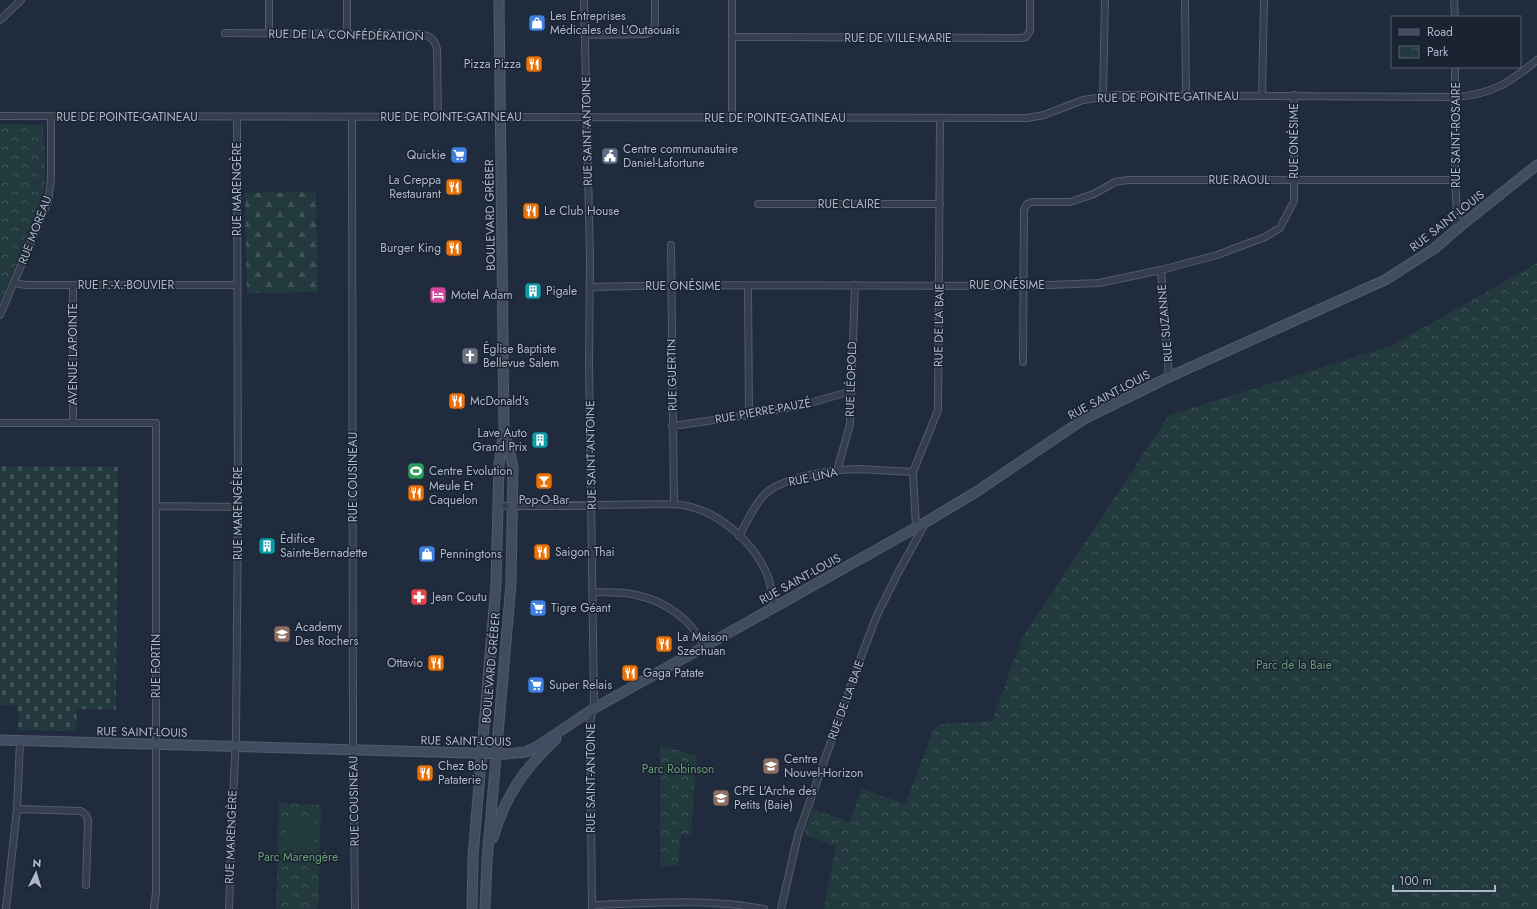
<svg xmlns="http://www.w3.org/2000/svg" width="1537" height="909" font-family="Jost,sans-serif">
  <defs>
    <pattern id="forest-firs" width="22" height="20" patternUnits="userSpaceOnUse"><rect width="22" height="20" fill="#223a3e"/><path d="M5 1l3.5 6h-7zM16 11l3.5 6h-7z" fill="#405459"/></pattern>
    <pattern id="cemetery-stones" width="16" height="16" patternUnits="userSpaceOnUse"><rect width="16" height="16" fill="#223a3e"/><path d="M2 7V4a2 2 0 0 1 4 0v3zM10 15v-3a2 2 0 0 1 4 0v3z" fill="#405459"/></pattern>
    <pattern id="park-crowns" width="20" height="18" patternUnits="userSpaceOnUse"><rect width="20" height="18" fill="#223a3e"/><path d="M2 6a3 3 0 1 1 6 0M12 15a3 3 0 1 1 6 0" fill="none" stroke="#405459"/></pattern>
  </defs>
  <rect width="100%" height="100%" fill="#202c3d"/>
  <!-- forest -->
  <path fill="url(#forest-firs)" d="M316,192L318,292L247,293L245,193Z"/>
  <!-- cemetery -->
  <path fill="url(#cemetery-stones)" d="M0,466L118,467L116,710L77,709L76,731L18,730V706L0,705Z"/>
  <!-- park -->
  <path fill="url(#park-crowns)" d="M0,124L43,125C44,151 48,181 41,206L0,303Z
    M1537,263V909H824L836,846L804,835L813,809L849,822L862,789L905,804L933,731L940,724L992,721L1022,638L1169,415L1393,345Z
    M660,745L697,756L691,835L681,834L678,866H660Z
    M279,803L321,805L318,909H276Z"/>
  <!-- garden -->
  <path fill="#223a3e" d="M287,819H315L313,862L286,861Z"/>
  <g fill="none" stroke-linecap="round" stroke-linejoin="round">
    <defs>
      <path id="street" d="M584,0L590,259L589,363L594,701L590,723L592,909
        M732,0V118
        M1185,0L1186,95
        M1454,0L1455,17
        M0,20L21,0
        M225,33L420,34C430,36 435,39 437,49L438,118
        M269,34V0
        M347,34V0
        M585,35L646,34L652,32L655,23V0
        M732,37L1021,38L1026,37L1030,31V0
        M1455,67V180L1458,228
        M1262,95L1264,0
        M1103,96L1105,0
        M0,116L1027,118L1044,115L1083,100L1116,95L1456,97C1493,94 1509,83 1537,60
        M352,117L353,742L355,909
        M758,204H940
        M671,245L674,504
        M1161,270L1169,377
        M14,283L26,285H237
        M748,286L749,415
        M590,287L678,285L1024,286L1099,283L1161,270L1217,255L1265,237L1280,228L1294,201V95
        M0,315L48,202L51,179V117
        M1023,362L1024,210L1027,204L1032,202H1070L1094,194L1115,182L1128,180H1455
        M0,423H156V892L154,909
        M73,423V285
        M672,426L749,415L799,406L852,391
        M837,471L850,424L855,285
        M156,506L238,507
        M499,506L674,504C714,507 751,538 767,574C771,584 772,597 775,607
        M916,527L913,472L938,410L940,118
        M739,536C747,522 754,505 765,494C783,477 834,469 858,469C876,470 895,471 913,472
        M592,592C606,593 622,591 636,595C665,601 691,619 704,646
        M17,809L81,811L86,815L88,820L86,885
        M592,905C648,903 709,898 764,909
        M6,909L17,809L20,741
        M229,909L233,797L236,737L238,507L237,117
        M781,909L798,835L861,657L877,615L899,571L925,524"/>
      <path id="secondary" d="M0,740L506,754L526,752L538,746L593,709L926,522L976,492L1084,419L1169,377L1385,280L1435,248L1458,228L1537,165
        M493,838C505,796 524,769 556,739
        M472,909L473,856L496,585L499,465L504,429L499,0
        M485,909L487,861L511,584L513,466L505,434"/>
    </defs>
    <!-- street casing -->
    <use href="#street" stroke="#525b6b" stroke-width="8"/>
    <!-- secondary casing -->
    <use href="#secondary" stroke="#525b6b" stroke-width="11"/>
    <!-- street -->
    <use href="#street" stroke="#343e4d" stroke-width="6"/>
    <!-- secondary -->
    <use href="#secondary" stroke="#424c60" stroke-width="9"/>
  </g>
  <!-- icons -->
  <defs>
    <symbol id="shop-square" viewBox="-11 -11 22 22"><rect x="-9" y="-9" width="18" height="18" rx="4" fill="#3f7fe0" stroke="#192331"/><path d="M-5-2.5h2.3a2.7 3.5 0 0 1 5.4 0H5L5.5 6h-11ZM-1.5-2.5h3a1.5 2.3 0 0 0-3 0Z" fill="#fff"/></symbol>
    <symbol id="restaurant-square" viewBox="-11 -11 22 22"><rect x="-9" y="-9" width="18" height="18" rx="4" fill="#e8710a" stroke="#192331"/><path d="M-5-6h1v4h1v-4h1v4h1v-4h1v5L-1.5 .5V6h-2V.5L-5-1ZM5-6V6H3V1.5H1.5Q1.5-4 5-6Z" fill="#fff"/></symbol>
    <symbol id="supermarket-square" viewBox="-11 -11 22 22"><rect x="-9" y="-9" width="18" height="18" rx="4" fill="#3f7fe0" stroke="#192331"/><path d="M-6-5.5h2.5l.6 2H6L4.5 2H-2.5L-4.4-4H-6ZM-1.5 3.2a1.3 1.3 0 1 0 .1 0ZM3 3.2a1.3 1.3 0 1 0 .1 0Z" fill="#fff"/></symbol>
    <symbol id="civic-square" viewBox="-11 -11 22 22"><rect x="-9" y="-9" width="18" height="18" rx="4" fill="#5c6f8a" stroke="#192331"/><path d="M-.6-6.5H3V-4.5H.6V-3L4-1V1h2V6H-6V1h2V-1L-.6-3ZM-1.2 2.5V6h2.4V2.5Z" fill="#fff"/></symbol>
    <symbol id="building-square" viewBox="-11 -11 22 22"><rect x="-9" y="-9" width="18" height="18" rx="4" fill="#0f9aa8" stroke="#192331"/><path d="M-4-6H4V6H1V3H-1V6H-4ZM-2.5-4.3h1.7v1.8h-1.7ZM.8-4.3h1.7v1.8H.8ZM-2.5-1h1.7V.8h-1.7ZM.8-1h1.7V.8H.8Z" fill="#fff"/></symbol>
    <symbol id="hotel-square" viewBox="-11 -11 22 22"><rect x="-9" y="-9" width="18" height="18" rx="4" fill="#d1479c" stroke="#192331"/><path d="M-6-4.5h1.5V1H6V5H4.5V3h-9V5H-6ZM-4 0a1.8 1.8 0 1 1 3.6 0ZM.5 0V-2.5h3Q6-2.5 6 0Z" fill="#fff"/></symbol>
    <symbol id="church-square" viewBox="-11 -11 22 22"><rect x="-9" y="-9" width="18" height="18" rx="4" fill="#6b7280" stroke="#192331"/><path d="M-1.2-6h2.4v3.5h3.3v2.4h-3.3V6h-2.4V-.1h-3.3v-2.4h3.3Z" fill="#fff"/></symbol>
    <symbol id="stadium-square" viewBox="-11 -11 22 22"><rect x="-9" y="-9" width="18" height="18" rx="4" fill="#2e9e5b" stroke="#192331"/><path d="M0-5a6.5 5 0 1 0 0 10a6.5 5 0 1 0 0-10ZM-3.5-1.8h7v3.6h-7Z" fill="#fff"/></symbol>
    <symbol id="bar-square" viewBox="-11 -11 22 22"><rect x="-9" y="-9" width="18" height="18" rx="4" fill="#e8710a" stroke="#192331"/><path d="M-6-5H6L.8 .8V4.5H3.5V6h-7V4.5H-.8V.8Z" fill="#fff"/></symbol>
    <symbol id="pharmacy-square" viewBox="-11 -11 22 22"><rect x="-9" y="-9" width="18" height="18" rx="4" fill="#e0444e" stroke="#192331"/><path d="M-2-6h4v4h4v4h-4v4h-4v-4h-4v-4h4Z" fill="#fff"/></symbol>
    <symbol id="school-square" viewBox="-11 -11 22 22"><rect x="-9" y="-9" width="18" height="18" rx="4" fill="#8d6e63" stroke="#192331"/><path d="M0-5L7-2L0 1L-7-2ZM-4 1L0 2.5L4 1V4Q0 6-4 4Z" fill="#fff"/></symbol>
  </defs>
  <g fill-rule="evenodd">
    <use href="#shop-square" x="527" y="13" width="20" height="20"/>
    <use href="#restaurant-square" x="524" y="54" width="20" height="20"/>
    <use href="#supermarket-square" x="449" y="145" width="20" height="20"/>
    <use href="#civic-square" x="600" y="146" width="20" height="20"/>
    <use href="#restaurant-square" x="444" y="177" width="20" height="20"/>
    <use href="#restaurant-square" x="521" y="201" width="20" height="20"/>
    <use href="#restaurant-square" x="444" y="238" width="20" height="20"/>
    <use href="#building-square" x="523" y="281" width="20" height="20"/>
    <use href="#hotel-square" x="428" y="285" width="20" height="20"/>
    <use href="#church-square" x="460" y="346" width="20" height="20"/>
    <use href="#restaurant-square" x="447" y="391" width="20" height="20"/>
    <use href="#building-square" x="530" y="430" width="20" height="20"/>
    <use href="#stadium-square" x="406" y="461" width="20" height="20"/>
    <use href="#bar-square" x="534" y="471" width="20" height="20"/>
    <use href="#restaurant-square" x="406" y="483" width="20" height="20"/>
    <use href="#building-square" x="257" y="536" width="20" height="20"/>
    <use href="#restaurant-square" x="532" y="542" width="20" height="20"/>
    <use href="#shop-square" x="417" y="544" width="20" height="20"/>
    <use href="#pharmacy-square" x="409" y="587" width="20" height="20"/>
    <use href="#supermarket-square" x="528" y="598" width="20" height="20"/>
    <use href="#school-square" x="272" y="624" width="20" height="20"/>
    <use href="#restaurant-square" x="654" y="634" width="20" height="20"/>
    <use href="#restaurant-square" x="426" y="653" width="20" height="20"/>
    <use href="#restaurant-square" x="620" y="663" width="20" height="20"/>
    <use href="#supermarket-square" x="526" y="675" width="20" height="20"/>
    <use href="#school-square" x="761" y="756" width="20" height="20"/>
    <use href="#restaurant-square" x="415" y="763" width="20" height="20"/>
    <use href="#school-square" x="711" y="788" width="20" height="20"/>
  </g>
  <g text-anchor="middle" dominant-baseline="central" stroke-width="3" stroke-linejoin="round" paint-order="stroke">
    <!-- poi labels -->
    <g font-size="12" fill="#afb8c9" stroke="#192331" text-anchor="start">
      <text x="550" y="16">Les Entreprises<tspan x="550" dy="14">Médicales de L'Outaouais</tspan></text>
      <text x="521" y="64" text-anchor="end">Pizza Pizza</text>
      <text x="623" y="149">Centre communautaire<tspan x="623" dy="14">Daniel-Lafortune</tspan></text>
      <text x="446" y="155" text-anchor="end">Quickie</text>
      <text x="441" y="180" text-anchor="end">La Creppa<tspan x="441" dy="14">Restaurant</tspan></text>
      <text x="544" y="211">Le Club House</text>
      <text x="441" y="248" text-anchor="end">Burger King</text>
      <text x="546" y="291">Pigale</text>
      <text x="451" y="295">Motel Adam</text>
      <text x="483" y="349">Église Baptiste<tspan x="483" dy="14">Bellevue Salem</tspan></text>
      <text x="470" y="401">McDonald's</text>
      <text x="527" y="433" text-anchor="end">Lave Auto<tspan x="527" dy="14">Grand Prix</tspan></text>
      <text x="429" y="471">Centre Evolution</text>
      <text x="429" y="486">Meule Et<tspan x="429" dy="14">Caquelon</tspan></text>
      <text x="544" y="500" text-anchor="middle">Pop-O-Bar</text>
      <text x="280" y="539">Édifice<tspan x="280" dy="14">Sainte-Bernadette</tspan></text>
      <text x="555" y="552">Saigon Thai</text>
      <text x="440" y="554">Penningtons</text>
      <text x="432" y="597">Jean Coutu</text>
      <text x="551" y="608">Tigre Géant</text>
      <text x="295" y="627">Academy<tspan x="295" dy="14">Des Rochers</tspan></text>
      <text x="677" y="637">La Maison<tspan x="677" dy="14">Szechuan</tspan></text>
      <text x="423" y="663" text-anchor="end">Ottavio</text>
      <text x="643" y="673">Gaga Patate</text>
      <text x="549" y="685">Super Relais</text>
      <text x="784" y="759">Centre<tspan x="784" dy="14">Nouvel-Horizon</tspan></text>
      <text x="438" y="766">Chez Bob<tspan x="438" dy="14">Pataterie</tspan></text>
      <text x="734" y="791">CPE L'Arche des<tspan x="734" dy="14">Petits (Baie)</tspan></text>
    </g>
    <!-- street labels -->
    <g font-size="12" fill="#afb8c9" stroke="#192331">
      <text transform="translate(346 35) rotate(1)">RUE DE LA CONFÉDÉRATION</text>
      <text x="898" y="38">RUE DE VILLE-MARIE</text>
      <text transform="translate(1168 97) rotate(-1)">RUE DE POINTE-GATINEAU</text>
      <text x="127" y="117">RUE DE POINTE-GATINEAU</text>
      <text x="451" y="117">RUE DE POINTE-GATINEAU</text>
      <text x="775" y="118">RUE DE POINTE-GATINEAU</text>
      <text transform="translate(587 131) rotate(-91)">RUE SAINT-ANTOINE</text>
      <text transform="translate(1456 135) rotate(-90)">RUE SAINT-ROSAIRE</text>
      <text transform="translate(1294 141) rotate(-90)">RUE ONÉSIME</text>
      <text x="1239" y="180">RUE RAOUL</text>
      <text transform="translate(237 189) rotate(-90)">RUE MARENGÈRE</text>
      <text x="849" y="204">RUE CLAIRE</text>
      <text transform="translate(490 215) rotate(-91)">BOULEVARD GRÉBER</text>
      <text transform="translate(1447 221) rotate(-38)">RUE SAINT-LOUIS</text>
      <text transform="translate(35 230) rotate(-69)">RUE MOREAU</text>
      <text x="126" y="285">RUE F.-X.-BOUVIER</text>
      <text x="1007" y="285">RUE ONÉSIME</text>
      <text x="683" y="286">RUE ONÉSIME</text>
      <text transform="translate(1165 323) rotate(-95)">RUE SUZANNE</text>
      <text transform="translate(939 325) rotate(-89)">RUE DE LA BAIE</text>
      <text transform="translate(73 354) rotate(-90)">AVENUE LAPOINTE</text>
      <text transform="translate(672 375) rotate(-91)">RUE GUERTIN</text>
      <text transform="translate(851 379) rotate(-88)">RUE LÉOPOLD</text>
      <text transform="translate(1109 395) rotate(-28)">RUE SAINT-LOUIS</text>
      <text transform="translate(763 411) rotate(-10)">RUE PIERRE-PAUZÉ</text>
      <text transform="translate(591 455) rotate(-91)">RUE SAINT-ANTOINE</text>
      <text transform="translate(353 477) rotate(-90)">RUE COUSINEAU</text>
      <text transform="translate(813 477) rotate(-12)">RUE LINA</text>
      <text transform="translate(238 513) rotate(-90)">RUE MARENGÈRE</text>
      <text transform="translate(800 579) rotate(-29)">RUE SAINT-LOUIS</text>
      <text transform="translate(156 666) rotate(-90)">RUE FORTIN</text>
      <text transform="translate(491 668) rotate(-85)">BOULEVARD GRÉBER</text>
      <text transform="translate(846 700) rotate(-70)">RUE DE LA BAIE</text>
      <text transform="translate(142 732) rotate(1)">RUE SAINT-LOUIS</text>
      <text transform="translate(466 741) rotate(1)">RUE SAINT-LOUIS</text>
      <text transform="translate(591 778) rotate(-90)">RUE SAINT-ANTOINE</text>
      <text transform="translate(354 801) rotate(-91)">RUE COUSINEAU</text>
      <text transform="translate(231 837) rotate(-88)">RUE MARENGÈRE</text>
    </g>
    <!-- park labels -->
    <g font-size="12" fill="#649c72" stroke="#192331">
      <text x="1294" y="665">Parc de la Baie</text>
      <text x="678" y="769">Parc Robinson</text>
      <text x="298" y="857">Parc Marengère</text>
    </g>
  </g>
  <!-- legend -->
  <rect x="1391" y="16" width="130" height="52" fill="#192331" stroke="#555f6e"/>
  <rect x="1399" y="29" width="20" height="6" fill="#424c60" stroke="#555f6e"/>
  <text x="1427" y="36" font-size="12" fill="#afb8c9">Road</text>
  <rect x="1399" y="46" width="20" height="12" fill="url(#park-crowns)" stroke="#555f6e"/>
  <text x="1427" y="56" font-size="12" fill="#afb8c9">Park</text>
  <!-- north arrow -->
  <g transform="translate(36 873) rotate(5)" stroke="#192331" stroke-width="3" paint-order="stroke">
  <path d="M0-3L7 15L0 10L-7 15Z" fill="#afb8c9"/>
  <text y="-6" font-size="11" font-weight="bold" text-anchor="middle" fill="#afb8c9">N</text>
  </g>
  <!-- scale -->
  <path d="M1393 885v6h102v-6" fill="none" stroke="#afb8c9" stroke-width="2"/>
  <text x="1399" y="885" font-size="12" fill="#afb8c9" stroke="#192331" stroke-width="3" paint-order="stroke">100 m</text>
</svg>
